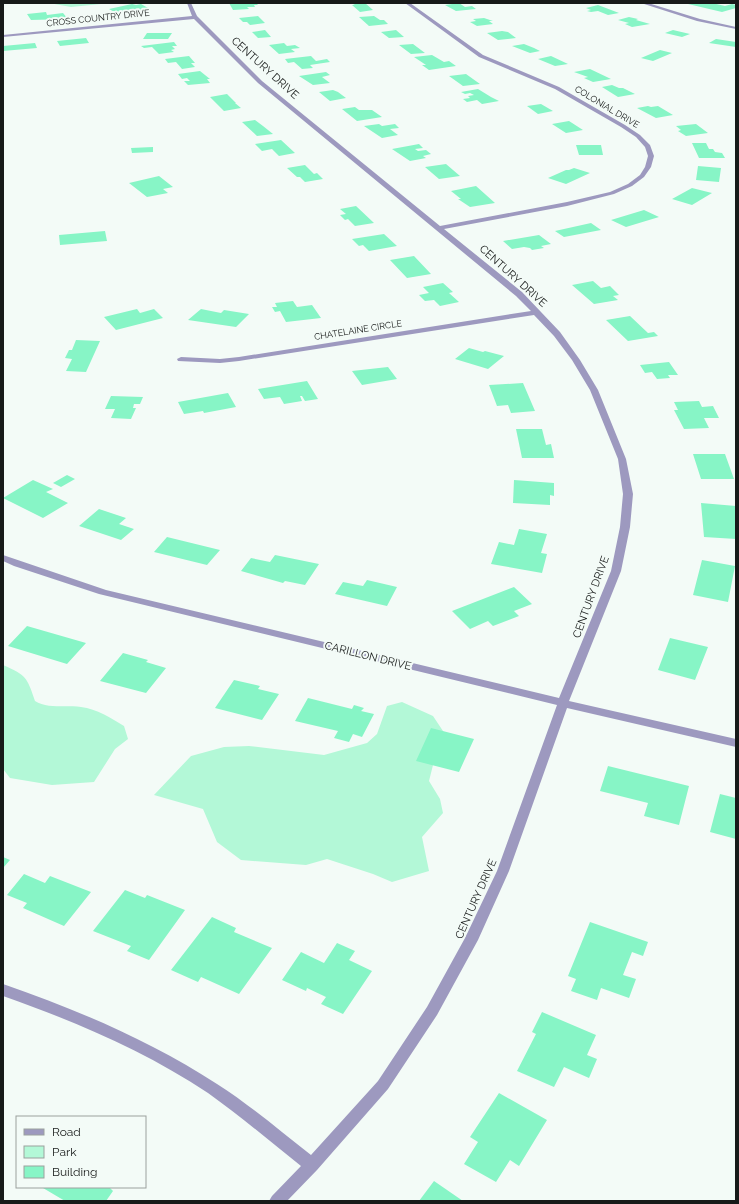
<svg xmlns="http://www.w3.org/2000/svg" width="739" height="1204" font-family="Raleway,sans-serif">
  <rect width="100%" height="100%" fill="#f3fbf7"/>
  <!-- green -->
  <path fill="#b3f8d7" d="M49,3H111L71,7Z
    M3,665C26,675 27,677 35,701C47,709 66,705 81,707C97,709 111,718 124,726L128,739L115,749L94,782L52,785L10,778L3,769Z
    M402,702L433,716L445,734L435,757L429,781L440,799L443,813L422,837L429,871L392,882L373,874L327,859L306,865L241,860L217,842L203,809L154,795L191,756L224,747L249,746L324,755L367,743L377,734L387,706Z"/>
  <!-- building -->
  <path fill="#87f5c6" d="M229,3H256L258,5H254L255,7H247L249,9L233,10Z
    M365,3L373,10L360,12L352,5H355L353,4Z
    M459,3L465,7L472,6L476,9L456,11L445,5Z
    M692,3H712L725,6L732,4L736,5V8L722,12L688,4Z
    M132,4L136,5L141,4L148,8L118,14L109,9Z
    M598,5L619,13L608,15L598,11L591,12L587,11L591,10L586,8Z
    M46,12L47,15L63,13L68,19L31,20L27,14Z
    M258,16L265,23L250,25L247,22H243L239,18Z
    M374,16L380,20H384L388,24L369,26L359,17Z
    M629,17L638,19L636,20L650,24L632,27L625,24L629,23L618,20Z
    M484,18L493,21H489L493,24L477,26L470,22L476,21L473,19Z
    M265,30L271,37L258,38L252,32Z
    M396,30L404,37L389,38L381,32Z
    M673,30L690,34L682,37L665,33Z
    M502,31L508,32L516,38L498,40L487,33Z
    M147,33H172L168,39H143Z
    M86,38L89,43L60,46L57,41Z
    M716,39L736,42V47L709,43Z
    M174,42L177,46H172L175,49L171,50L174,52L159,54L152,47L144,48L141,46Z
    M35,43L37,48L3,51V46Z
    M284,43L287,46L295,45L300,48L291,49L295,52L279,54L269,45Z
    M413,44L425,53L411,54L399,45Z
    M524,44L534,48L540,51L530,53L512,46Z
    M660,50L672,53L653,61L641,58Z
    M432,55L444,62L449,61L456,66L429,70L422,65H426L414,57Z
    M189,56L195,63H191L195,67L182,69L176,62L168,63L165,59Z
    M311,56L316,61L327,59L330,62L310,65L313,68L302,69L294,62L288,63L285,59Z
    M551,56L568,64L555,66L538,59Z
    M590,69L611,79L593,82L584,78L588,77L574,72Z
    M200,71L210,79H207L210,83L188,85L184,81H190L187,78L182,79L178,74Z
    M326,72L330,75L322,77L330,83L313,85L299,76Z
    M466,74L480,84L463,86L449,76Z
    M612,85L619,88H623L635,94L618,97L602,87Z
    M478,89L491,97L499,101L482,104L477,100L467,102L463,99L470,98L468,96L474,95L470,93L465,94L461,92Z
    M333,90L338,92L346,98L330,101L319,92Z
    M227,94L236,103H235L241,108L224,111L210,97Z
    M541,104L553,111L538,114L527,106Z
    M648,106L651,107L658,106L673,115L656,118L637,108Z
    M355,107L359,110H372L382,117L357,121L342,109Z
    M255,120L263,126L273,134L257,136L242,122Z
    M569,121L583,130L566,133L552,124Z
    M379,124L382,126L395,124L399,128L390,129L398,135L382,138L364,126Z
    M696,124L708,133L686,136L678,131L681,130L676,126Z
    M281,140L295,153L279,156L272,149L262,151L255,144Z
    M692,143H706L709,149H713L715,152L722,153L725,158H699Z
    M419,144L423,148L415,149L418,151L426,150L431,154L423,156L426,158L410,161L392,149Z
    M576,145H601L603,155H579Z
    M153,147V152L132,153L131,148Z
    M446,164L460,176L439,179L425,167Z
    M305,165L314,174L317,173L323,179L305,182L300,177H297L287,168Z
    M698,166L721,168L719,182L696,180Z
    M574,168L590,173L566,184L548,178L566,170H569Z
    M159,176L173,187L163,189L168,193L147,197L129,183Z
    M476,186L495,203L470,207L458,199H461L451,191Z
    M692,188L712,193L692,205L672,199Z
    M356,206L374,223L355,226L348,219L345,220L340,215L346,214L340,209Z
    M644,210L659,217L626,227L611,220Z
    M591,223L601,230L564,237L555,231Z
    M105,231L107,241L60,245L59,235Z
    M384,234L397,246L369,251L363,245L359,246L352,239Z
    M539,235L551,244L541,246L544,248L532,250L530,248L524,247L512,249L503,241Z
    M414,256L431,274L407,278L390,260Z
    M593,281L601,288L610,286L619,295L613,296L618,300L594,304L572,285Z
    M443,283L453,292L449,293L459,302L440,306L434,300L425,301L419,295L429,293L423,287Z
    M293,301L297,307L312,305L321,318L286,322L280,311L275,312L272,307H277L275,303Z
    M137,309L140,313L154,309L163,318L116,330L104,317Z
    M201,309L221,313L224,310L249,314L236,327L188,320Z
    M630,316L648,333L654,332L658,336L628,341L606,320Z
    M76,340L100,341L86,372L66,371L72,359L65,358L69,350H72Z
    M469,348L483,352L485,351L504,356L488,369L455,359Z
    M669,362L678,375H668L670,378L657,379L652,372L645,373L640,365Z
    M388,367L397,379L362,385L352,371Z
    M307,381L318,399L305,401L302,396H300L302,401L284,404L280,397L264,399L258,389Z
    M523,383L535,411L511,413L508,405L497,406L489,385Z
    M228,393L236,407L204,413L203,411L184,414L178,402Z
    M111,396L143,397L140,404H134L133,408H136L131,419L111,418L115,409H105Z
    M699,401L702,407L713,406L719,418H704L709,428L684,429L674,410H678L674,402Z
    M516,429H542L546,445L551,444L554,458H522Z
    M693,454H725L734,479H701Z
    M67,475L75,479L61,487L53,483Z
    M33,480L53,489L46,492L68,503L43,518L3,498Z
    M514,480L554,483V496L550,495V505L513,503Z
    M701,503L736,506V539L704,537Z
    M99,509L126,518L119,524L134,529L121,540L79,526Z
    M519,529L547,534L541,553L547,554L542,573L491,564L499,542L514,545Z
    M167,537L220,550L207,565L154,552Z
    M275,555L319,564L305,585L285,581L283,583L241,571L251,558L270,562Z
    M702,560L735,566L728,602L693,595Z
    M367,580L397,587L387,606L335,594L343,582L363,586Z
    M514,587L532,604L514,611L519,616L493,626L488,621L470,629L452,611Z
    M27,626L86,643L67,664L8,646Z
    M670,638L708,647L695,680L658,670Z
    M123,653L148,660L146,662L166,668L146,693L100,681Z
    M234,680L260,686L258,689L279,694L262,720L215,708Z
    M308,698L352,709L354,705L364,708L361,711L374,714L362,737L353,734L349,742L334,738L338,731L295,721Z
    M431,728L474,739L459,772L416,761Z
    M608,766L689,786L679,825L644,816L648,803L600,791Z
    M720,794L736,798V839L710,832Z
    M3,857L10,860L3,868Z
    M24,874L45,883L50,876L91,892L64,926L23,908L27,903L7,895Z
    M125,890L145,898L147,895L185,910L149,960L127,951L131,946L93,931Z
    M212,917L236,928L234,932L272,948L239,994L201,977L198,982L171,970Z
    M590,922L648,942L643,956L632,952L623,975L636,979L629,998L601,988L597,1000L571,991L576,979L568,976Z
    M337,943L355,951L349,960L372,971L343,1014L321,1004L326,997L307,988L306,991L282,980L301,952L324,963Z
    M542,1012L596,1035L587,1055L597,1059L589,1078L564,1067L554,1087L517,1071L536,1034L532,1032Z
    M499,1093L547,1120L519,1166L510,1160L496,1182L464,1164L478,1142L470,1137Z
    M434,1181L463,1201H419Z
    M43,1187H109L113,1191L106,1201H65L43,1188Z"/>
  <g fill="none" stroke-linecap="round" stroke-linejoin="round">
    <!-- minor -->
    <path fill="#9d99bf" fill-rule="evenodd" d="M187,3H191L197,16L262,81L440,226L567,202L610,192L628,184L640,175L645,167L648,156L645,147L636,137L621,127L555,89L479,57L405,3H410L483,55L559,87L625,125L640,135L650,145L654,156L651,167L644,177L632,186L614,194L567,206L444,229L522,292L560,332L580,360L598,390L626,459L633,494L630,527L621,571L569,701L736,739V747L567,708L509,871L478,940L437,1015L388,1089L317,1170L287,1201H269L272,1196L301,1166C270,1141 240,1116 208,1093C145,1051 74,1021 3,996V984C78,1010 151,1041 217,1084C250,1105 280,1131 311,1155L378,1081L427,1007L465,938L497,871L557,705L99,594L14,566L3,561V555L106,590L559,698L611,571L620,527L623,494L618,459L590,390L572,360L554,336L534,315L239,361L220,363L178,361L177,359L181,357L220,359L239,357L531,311L516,296L258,83L194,19L3,37V35L192,16Z
      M641,3H648L700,19L736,27V29L697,21Z"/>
  </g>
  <g text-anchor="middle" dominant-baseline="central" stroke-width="4" stroke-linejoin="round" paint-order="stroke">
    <!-- far-street labels -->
    <g font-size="9" fill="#171a19" stroke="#f3fbf7">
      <text transform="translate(98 18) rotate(-6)">CROSS COUNTRY DRIVE</text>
      <text transform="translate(607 107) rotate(31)">COLONIAL DRIVE</text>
      <text transform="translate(358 330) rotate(-9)">CHATELAINE CIRCLE</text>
    </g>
    <!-- street labels -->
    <g font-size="11" fill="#171a19" stroke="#f3fbf7">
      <text transform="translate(265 68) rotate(42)">CENTURY DRIVE</text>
      <text transform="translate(513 276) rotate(42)">CENTURY DRIVE</text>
      <text transform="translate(591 597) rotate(-70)">CENTURY DRIVE</text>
      <text transform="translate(368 656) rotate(14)">CARILLON DRIVE</text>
      <text transform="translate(476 899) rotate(-66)">CENTURY DRIVE</text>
    </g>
  </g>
  <!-- border -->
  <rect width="739" height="1204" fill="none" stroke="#171a19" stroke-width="8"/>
  <!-- legend -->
  <rect x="16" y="1116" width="130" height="72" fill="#f3fbf7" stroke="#9ba19e"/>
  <rect x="24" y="1129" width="20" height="6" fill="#9d99bf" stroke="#9ba19e"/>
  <text x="52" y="1136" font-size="12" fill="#171a19">Road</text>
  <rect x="24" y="1146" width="20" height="12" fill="#b3f8d7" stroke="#9ba19e"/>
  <text x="52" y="1156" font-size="12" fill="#171a19">Park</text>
  <rect x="24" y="1166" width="20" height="12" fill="#87f5c6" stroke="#9ba19e"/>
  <text x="52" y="1176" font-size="12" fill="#171a19">Building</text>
</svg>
